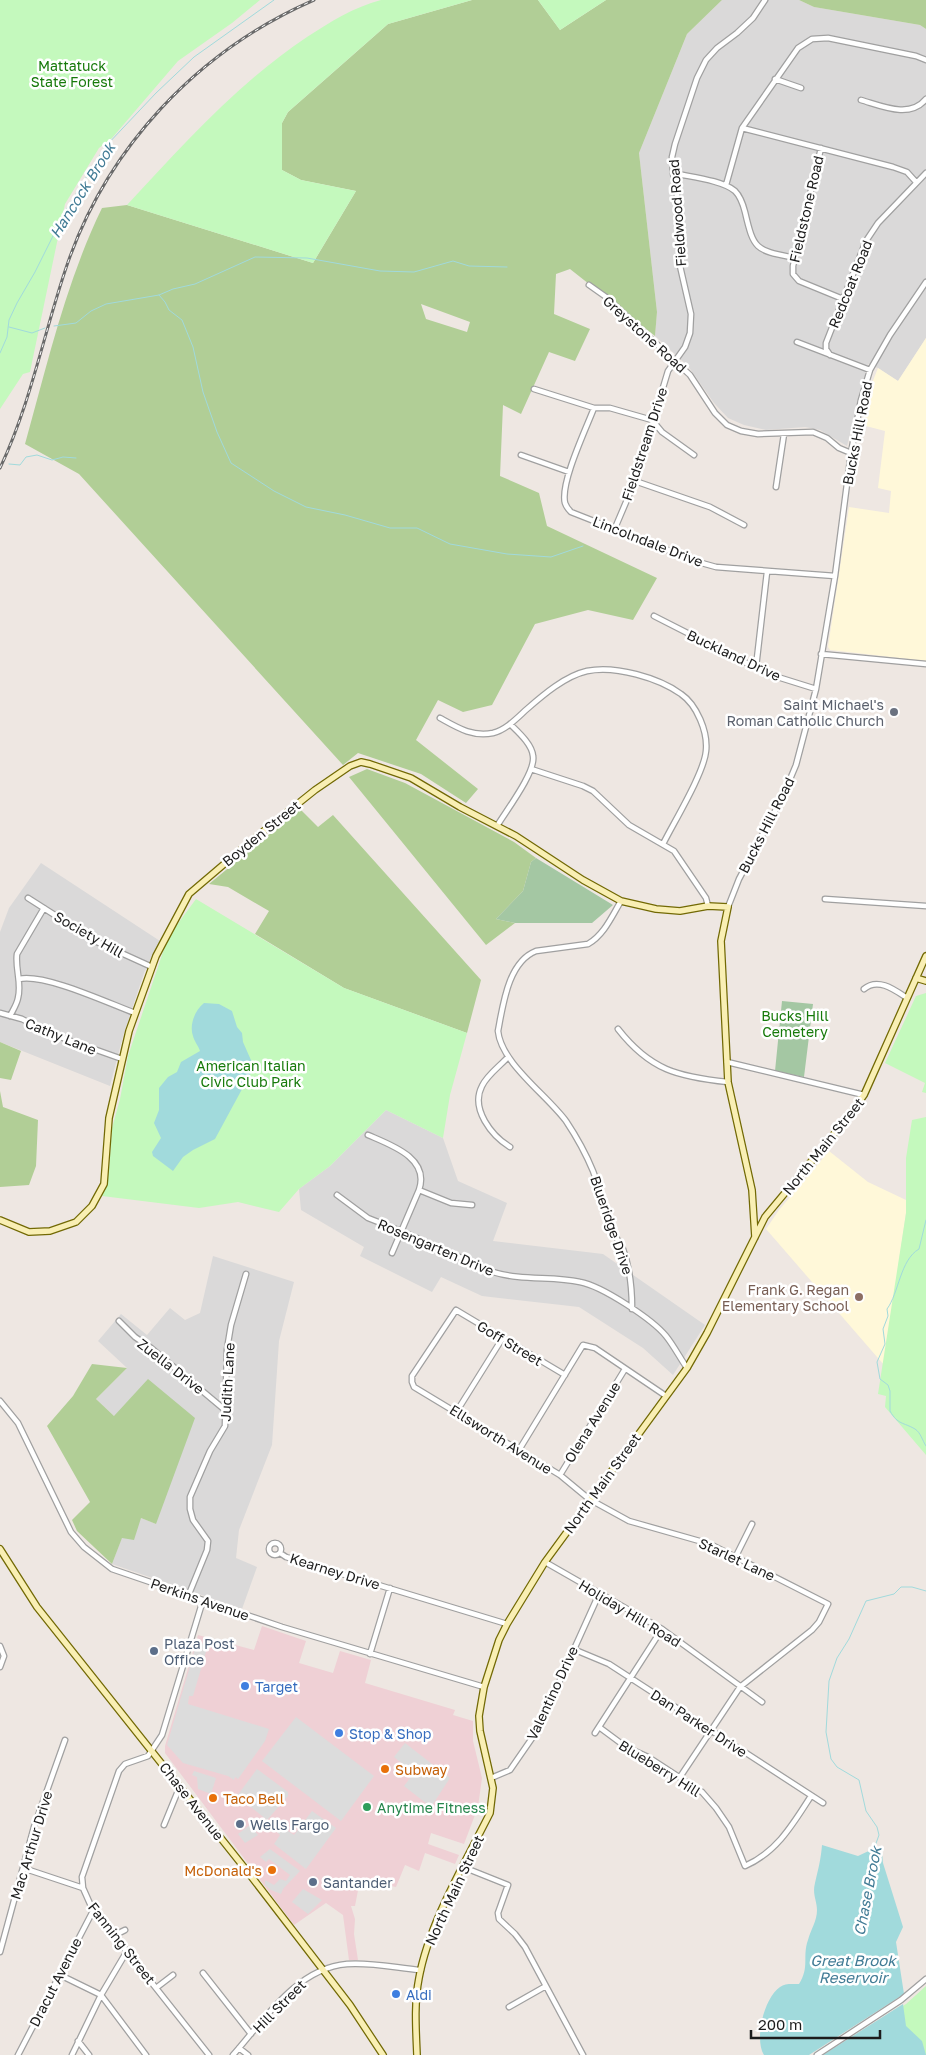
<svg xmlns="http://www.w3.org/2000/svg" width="926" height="2055" font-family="'Golos Text',sans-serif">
  <rect width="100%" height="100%" fill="#eee7e2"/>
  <!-- residential -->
  <path fill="#dad9d9" d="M722,0H799L814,7L920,25L926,29V338L898,381L878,368L868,364L847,446L820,430L805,427L766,430L744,425L728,418L714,403L688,366L655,336L657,312L639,153L687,34Z
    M41,863L160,941L144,973L123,1036L110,1086L0,1042V932L9,908Z
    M386,1110L443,1138L458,1181L507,1203L493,1241L603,1254L705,1325L673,1375L643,1348L579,1307L482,1296L441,1277L432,1292L360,1256L364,1247L301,1210L299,1189L330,1166Z
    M213,1256L294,1282L279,1341L272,1445L239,1530L236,1558L257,1567L242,1609L112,1564L122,1537L141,1518L156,1524L114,1416L96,1399L127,1368L98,1341L121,1314L147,1335L170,1308L185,1320L200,1313Z"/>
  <!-- commercial -->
  <path fill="#efd0d5" d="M262,1626L306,1641L299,1663L333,1673L340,1651L371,1660L365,1683L455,1710L453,1715L473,1721V1741L482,1778L478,1807L464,1844L431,1833L428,1844L459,1855L455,1864L425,1853L419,1871L405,1865L396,1887L360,1880L355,1906H351L355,1919L354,1934L358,1960H349L343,1915L326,1903L294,1925L165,1753V1746L198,1635L254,1650Z"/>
  <!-- education -->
  <path fill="#fff8d9" d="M926,338V661L830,650L828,647L849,507L889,513L891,491L878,488L885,431L862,425L868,393L878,368L898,381Z
    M829,1151L868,1182L906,1200V1213L884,1365L766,1229L779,1210Z"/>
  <!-- forest -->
  <path fill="#b1ce96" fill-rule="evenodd" d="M472,0H538L560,30L606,0H722L687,34L639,153L657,312L655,336L570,269L556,274L554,314L590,329L575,361L549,352L521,414L503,405L500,476L539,493L547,526L657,578L633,620L588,610L535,624L492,705L463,712L438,700L416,740L478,789L466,803L421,774L358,753L343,765L79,474L25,444C47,365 66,282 102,208L127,205L313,263L356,191L301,180L282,170V123L288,112L388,24ZM421,304L470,322L467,332L426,319Z
    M799,0H926V29L920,25L814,7Z
    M367,769L405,783L514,842L536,858L531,862L523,891L496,919L515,923L486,945L349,777Z
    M300,809L318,827L333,815L481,980L467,1033L344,988L255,934L269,911L228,887L209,884Z
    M0,1042L21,1051L11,1080L0,1078Z
    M0,1091L3,1107L38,1120L36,1166L29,1185L0,1187Z
    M92,1364L127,1368L96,1399L114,1416L148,1379L195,1418L156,1524L141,1518L134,1540L122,1538L112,1564L77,1531L72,1520L90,1502L47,1426L73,1396Z"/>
  <!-- cemetery -->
  <path fill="#a4c7a3" d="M536,858L613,905L592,923H515L496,919L523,891L531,862Z
    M782,1001L813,1004L804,1077L775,1071Z"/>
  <!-- park -->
  <path fill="#c4f9bd" d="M0,0H260L232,23L178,61L112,138L99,148L65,204L30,372L23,374L0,409Z
    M381,0H472L388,24L288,112L282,123V170L301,180L356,191L313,263L127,205C183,145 238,83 307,37C330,22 354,7 381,0Z
    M538,0H606L560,30Z
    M196,899L344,988L467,1033L450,1095L443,1138L386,1110L330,1166L299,1189L279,1212L238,1202L199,1208L102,1196L109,1169L112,1128L120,1099L128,1056L168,937Z
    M926,993V1093L922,1092L925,1083L885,1063L916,996Z
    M926,1117V1455L885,1407L886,1396L878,1394L906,1213V1158L912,1120Z
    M926,1986V2055H825L906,2004Z"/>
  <!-- parking -->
  <path fill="#dcdcdc" d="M197,1642L208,1645L193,1696H189L188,1704L269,1729L265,1741L238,1779L235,1777L234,1780L228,1776L183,1763L167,1745Z
    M296,1717L374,1776L341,1821L262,1761Z
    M405,1743L450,1778L431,1807L404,1786L414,1773L394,1757Z
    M257,1769L288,1792V1796L267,1820L237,1796Z
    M194,1771L216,1778L211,1794L198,1789L197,1777L192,1775Z
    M312,1811L336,1828L306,1869L274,1844L280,1835L275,1830L279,1825L294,1835Z
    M250,1825L258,1835L245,1843L238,1834Z
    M270,1849L300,1871L283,1889L281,1894L271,1890L265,1885V1880L274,1885L280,1879L286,1881L290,1875L269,1859L266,1862L260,1857Z
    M303,1889L322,1900L308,1914L292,1902Z"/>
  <!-- water -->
  <path fill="#a1dadc" d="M204,1003L219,1004L232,1011L237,1027L242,1033L243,1042L254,1067L215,1139L193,1150L183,1157L173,1171L153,1156L152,1152L161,1138L154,1123L159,1110V1088L168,1077L177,1072L181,1062L200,1051C198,1045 194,1041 193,1036C189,1025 195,1010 204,1003Z
    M822,1845L858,1856L875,1848L882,1853L883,1863L903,1927L896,1942L904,1994L809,2055H764C754,2039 764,1998 780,1987C785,1983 792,1984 799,1984C810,1967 802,1957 808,1940C811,1929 817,1921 817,1910C817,1901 812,1894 815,1883C818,1870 821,1859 822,1845Z
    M903,2004L906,2026L922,2041L926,2055H823Z"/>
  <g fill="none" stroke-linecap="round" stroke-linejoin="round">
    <!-- stream -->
    <path stroke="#a1dadc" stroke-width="1" d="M159,295L165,302L169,310L182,320L193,347L203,392L217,432L231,463L274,491L306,507L345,515L390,528H417L450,544L507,554L551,557L583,546
      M54,326L76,323L91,311L106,304L159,295L173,289L195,284L255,257L307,258L380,271L414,272L453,261L469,266L507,267
      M9,327L32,333L45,328
      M0,353L7,337L9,320L17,303L35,272L66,210L105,147L156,93L194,57L274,0
      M9,464L20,465L26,457L37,455L52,460L63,457L76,458
      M926,1220L919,1249C900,1260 899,1293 887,1309L888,1316L883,1329L885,1344L877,1362L880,1379L888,1385L890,1391V1411C898,1425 903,1422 915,1429C921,1433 922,1440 926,1446
      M874,1849L879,1835L877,1827L866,1811L859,1780L837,1767L831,1759L826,1732L829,1681L837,1658L849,1639L866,1601L894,1594L901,1587H912L926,1591"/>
    <defs>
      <path id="street" d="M775,79L801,88
        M861,100C882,106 910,119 926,99
        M742,128L893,167L907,172L916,182
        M821,148L793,266V274L799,281L843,299
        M673,173C690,177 722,180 735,191C741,197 743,204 745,212C754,251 756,250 795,258
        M726,185L742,128L798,48L812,39L828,38L916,56L926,60
        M589,285L606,297L690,375L715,413L727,425L741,431L758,434L813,432L827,438L839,448L851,453
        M797,342L870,370
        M830,355L826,349V343L866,241L878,223L926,173
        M534,389L594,408H610L652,420L662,432L694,455
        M594,408C586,429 560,483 565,503C566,506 569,510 571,512L698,562L716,567L835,576
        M521,455L569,472
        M635,481L710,507L744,525
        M776,487L784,434
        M615,528L635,481L668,371L685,347L690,333L691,314L680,266L677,195L673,173L672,157L675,144L697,78L706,60L717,48L737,33L753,18L765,0
        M654,616L768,674L816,689
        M821,654L926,664
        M756,667L767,572
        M440,718C458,728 472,737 493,733C506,730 517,718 527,709C543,695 565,676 587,671C615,665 659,678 681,694C697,705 708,732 706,751C704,773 674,822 663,844
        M531,769L583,786L593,791L629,825L674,851L706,898L708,906
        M497,826C506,811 536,772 533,756C532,744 518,732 510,724
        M28,898L97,942L152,967
        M825,899L926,906
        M621,901C612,916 604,935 588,944L536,951C508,962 503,1005 498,1031C501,1063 547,1095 566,1121C576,1136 586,1154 593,1171C600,1189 603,1208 610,1225C613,1234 619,1241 623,1249C630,1268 632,1288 632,1309
        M728,907L739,879L783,796L796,765L816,689L835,576L851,453L861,400L870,370L890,335L926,282
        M19,979C44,973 108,1003 135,1013
        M864,989C878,977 895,990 907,998
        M0,1013L22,1019L46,1032L122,1059
        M10,1016C13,1010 17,1004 18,998C22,983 15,969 17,954L44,908
        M618,1029C650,1070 678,1077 728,1082
        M508,1057C500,1066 487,1075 482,1086C470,1109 492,1136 510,1147
        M727,1062L864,1095
        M368,1135C391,1145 430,1158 419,1190L392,1253
        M419,1190L451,1203L472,1205
        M337,1195L368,1218L401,1231L493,1272C522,1281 552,1276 580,1282C602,1286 652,1319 666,1336C674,1346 680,1358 687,1368
        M119,1321L135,1337L151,1348L225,1410
        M565,1375L456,1310L412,1376V1382L414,1387L560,1475L589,1499L629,1521L710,1544L828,1604L819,1622L812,1630L740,1687L680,1777
        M0,1401L18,1423L71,1532L84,1547L112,1569L282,1627L484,1687
        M457,1411L502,1339
        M519,1450L583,1345L595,1348L666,1396
        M560,1475L625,1369
        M269 1549a6 6 0 1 1 12 0a6 6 0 1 1-12 0Z
        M280,1553L286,1557L507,1624
        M736,1556L752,1524
        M545,1562L662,1629L762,1702
        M189,1594L207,1550L208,1541L193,1520L190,1509V1497L210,1451L225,1426L227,1349L231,1325L246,1274
        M203,1600L162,1735L148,1756L125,1764L119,1771L82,1877L83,1888L91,1906L209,2055
        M0,1646L4,1656L0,1667
        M573,1649L609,1664L823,1803
        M370,1654L390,1588
        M599,1727L626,1747L648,1757L702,1792L716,1808L729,1827L745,1866C777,1852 793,1824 811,1796
        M595,1733L662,1629
        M491,1778L510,1770L537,1731L599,1594
        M164,1825L180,1786
        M463,1867L508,1885L498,1913L499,1919L515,1934L525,1947L583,2055
        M23,1868L83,1888
        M115,1935L125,1930
        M0,1952L34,1827L65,1740
        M203,1973L251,2034
        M58,1974L101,1995L146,2055
        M156,1988L173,1975
        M509,2007L546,1986
        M78,2041L89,2055
        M239,2048L248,2055
        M18,2055L94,1909
        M72,2055L101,1995L127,1951
        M233,2055C264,2020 297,1968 347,1964C371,1962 397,1968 421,1970
        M817,2055L901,2000L926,1979"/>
      <path id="secondary" d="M916,978L926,981
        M0,1220L29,1232L50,1231L76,1222L92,1206L104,1184L109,1118L129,1031L156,956L189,894L250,842L315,790L350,766L361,762L370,764L411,778L460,807L516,836L583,880L621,901L656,909L680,911L708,906L728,907L721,941L728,1082L752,1190L755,1237
        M0,1549L37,1607L247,1871L350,2005L383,2055
        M417,2055C416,2030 414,2003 419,1978C429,1923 465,1863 490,1813L493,1788L480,1731L479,1716L484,1687L499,1640L507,1624L545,1562L687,1368L707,1333L765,1217L849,1116L864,1095L926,956"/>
    </defs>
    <!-- street casing -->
    <use href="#street" stroke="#a0a0a0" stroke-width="7"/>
    <!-- secondary casing -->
    <use href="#secondary" stroke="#726904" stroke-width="8"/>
    <!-- street -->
    <use href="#street" stroke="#fff" stroke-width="4.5"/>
    <!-- secondary -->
    <use href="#secondary" stroke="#f9efb4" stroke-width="5.5"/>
    <defs>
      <path id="rail" d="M0,468C30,405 43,337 65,271C105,149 197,51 314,0"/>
    </defs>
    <!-- rail casing -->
    <use href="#rail" stroke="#6a6a6a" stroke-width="3"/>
    <!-- rail -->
    <use href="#rail" stroke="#fff" stroke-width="1" stroke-dasharray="4" stroke-linecap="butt"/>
  </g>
  <!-- markers -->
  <circle fill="#6b7280" stroke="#fff" stroke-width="2" cx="894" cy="712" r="5"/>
  <circle fill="#8d6e63" stroke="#fff" stroke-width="2" cx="859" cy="1297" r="5"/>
  <g fill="#5c6f8a" stroke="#fff" stroke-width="2">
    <circle cx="154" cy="1651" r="5"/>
    <circle cx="240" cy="1824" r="5"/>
    <circle cx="313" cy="1882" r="5"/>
  </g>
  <g fill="#3f7fe0" stroke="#fff" stroke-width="2">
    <circle cx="245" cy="1686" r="5"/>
    <circle cx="339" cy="1733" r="5"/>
    <circle cx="396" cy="1994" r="5"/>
  </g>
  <g fill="#e8710a" stroke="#fff" stroke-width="2">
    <circle cx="385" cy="1769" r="5"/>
    <circle cx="213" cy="1798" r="5"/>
    <circle cx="272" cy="1870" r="5"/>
  </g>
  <circle fill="#2e9e5b" stroke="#fff" stroke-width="2" cx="367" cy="1807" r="5"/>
  <g text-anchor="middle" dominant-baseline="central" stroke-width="5" stroke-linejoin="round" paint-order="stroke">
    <!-- park labels -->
    <g font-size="14" fill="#177a0b" stroke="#fff">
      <text x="72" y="65">Mattatuck<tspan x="72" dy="16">State Forest</tspan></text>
      <text x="795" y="1015">Bucks Hill<tspan x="795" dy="16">Cemetery</tspan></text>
      <text x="251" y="1065">American Italian<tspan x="251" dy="16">Civic Club Park</tspan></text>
    </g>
    <!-- street labels -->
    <g font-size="14" fill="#1c1c1c" stroke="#fff">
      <text transform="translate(806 209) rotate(-77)">Fieldstone Road</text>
      <text transform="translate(677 213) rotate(-94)">Fieldwood Road</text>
      <text transform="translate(850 284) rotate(-68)">Redcoat Road</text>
      <text transform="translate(645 334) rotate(42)">Greystone Road</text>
      <text transform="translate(857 433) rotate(-79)">Bucks Hill Road</text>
      <text transform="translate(644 444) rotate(-72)">Fieldstream Drive</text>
      <text transform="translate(648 541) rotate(21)">Lincolndale Drive</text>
      <text transform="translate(734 655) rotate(25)">Buckland Drive</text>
      <text transform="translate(766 825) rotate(-63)">Bucks Hill Road</text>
      <text transform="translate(261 833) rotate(-39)">Boyden Street</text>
      <text transform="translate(89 934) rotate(30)">Society Hill</text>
      <text transform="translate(61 1036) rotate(22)">Cathy Lane</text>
      <text transform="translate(823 1146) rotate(-51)">North Main Street</text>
      <text transform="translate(612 1225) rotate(71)">Blueridge Drive</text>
      <text transform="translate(436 1247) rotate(23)">Rosengarten Drive</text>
      <text transform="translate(510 1343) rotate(31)">Goff Street</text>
      <text transform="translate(171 1366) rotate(38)">Zuella Drive</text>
      <text transform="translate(227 1382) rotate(-87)">Judith Lane</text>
      <text transform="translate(592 1422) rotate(-58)">Olena Avenue</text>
      <text transform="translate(501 1439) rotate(32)">Ellsworth Avenue</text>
      <text transform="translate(602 1483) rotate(-54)">North Main Street</text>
      <text transform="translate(737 1559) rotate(25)">Starlet Lane</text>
      <text transform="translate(335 1571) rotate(17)">Kearney Drive</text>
      <text transform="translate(200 1599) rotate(19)">Perkins Avenue</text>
      <text transform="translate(630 1613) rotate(31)">Holiday Hill Road</text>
      <text transform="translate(552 1693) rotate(-65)">Valentino Drive</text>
      <text transform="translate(699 1723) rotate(33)">Dan Parker Drive</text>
      <text transform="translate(660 1768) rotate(32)">Blueberry Hill</text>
      <text transform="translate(192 1801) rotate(52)">Chase Avenue</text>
      <text transform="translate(31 1845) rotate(-73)">Mac Arthur Drive</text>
      <text transform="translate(454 1890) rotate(-65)">North Main Street</text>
      <text transform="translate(122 1943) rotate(52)">Fanning Street</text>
      <text transform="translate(55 1982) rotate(-63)">Dracut Avenue</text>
      <text transform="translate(279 2006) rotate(-45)">Hill Street</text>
    </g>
    <!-- worship labels -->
    <g font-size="14" fill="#5b616d" stroke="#fff" text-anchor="end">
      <text x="884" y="704">Saint Michael's<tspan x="884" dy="16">Roman Catholic Church</tspan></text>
    </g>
    <!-- education labels -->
    <g font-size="14" fill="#785e54" stroke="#fff" text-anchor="end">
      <text x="849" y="1289">Frank G. Regan<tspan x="849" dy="16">Elementary School</tspan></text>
    </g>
    <!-- service labels -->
    <g font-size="14" fill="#4e5e75" stroke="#fff" text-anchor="start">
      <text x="164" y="1643">Plaza Post<tspan x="164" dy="16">Office</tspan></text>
      <text x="250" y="1824">Wells Fargo</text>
      <text x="323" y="1882">Santander</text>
    </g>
    <!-- shop labels -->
    <g font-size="14" fill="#366cbe" stroke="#fff" text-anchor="start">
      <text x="255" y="1686">Target</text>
      <text x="349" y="1733">Stop &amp; Shop</text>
      <text x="406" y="1994">Aldi</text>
    </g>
    <!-- food labels -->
    <g font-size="14" fill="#c56008" stroke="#fff" text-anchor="start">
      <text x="395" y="1769">Subway</text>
      <text x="223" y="1798">Taco Bell</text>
      <text x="262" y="1870" text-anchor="end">McDonald's</text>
    </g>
    <!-- leisure labels -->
    <g font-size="14" fill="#27864d" stroke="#fff" text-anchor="start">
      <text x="377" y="1807">Anytime Fitness</text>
    </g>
    <!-- water labels -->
    <g font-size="15" font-style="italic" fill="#417b95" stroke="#fff">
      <text transform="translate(82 190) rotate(-58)">Hancock Brook</text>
      <text transform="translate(867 1891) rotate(-79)">Chase Brook</text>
      <text x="853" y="1960">Great Brook<tspan x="853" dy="17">Reservoir</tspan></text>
    </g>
  </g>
  <!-- scale -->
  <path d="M751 2030v8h129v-8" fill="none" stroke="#1c1c1c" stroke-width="2.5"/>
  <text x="758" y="2030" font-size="15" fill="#1c1c1c" stroke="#ffffff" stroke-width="4" paint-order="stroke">200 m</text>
</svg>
